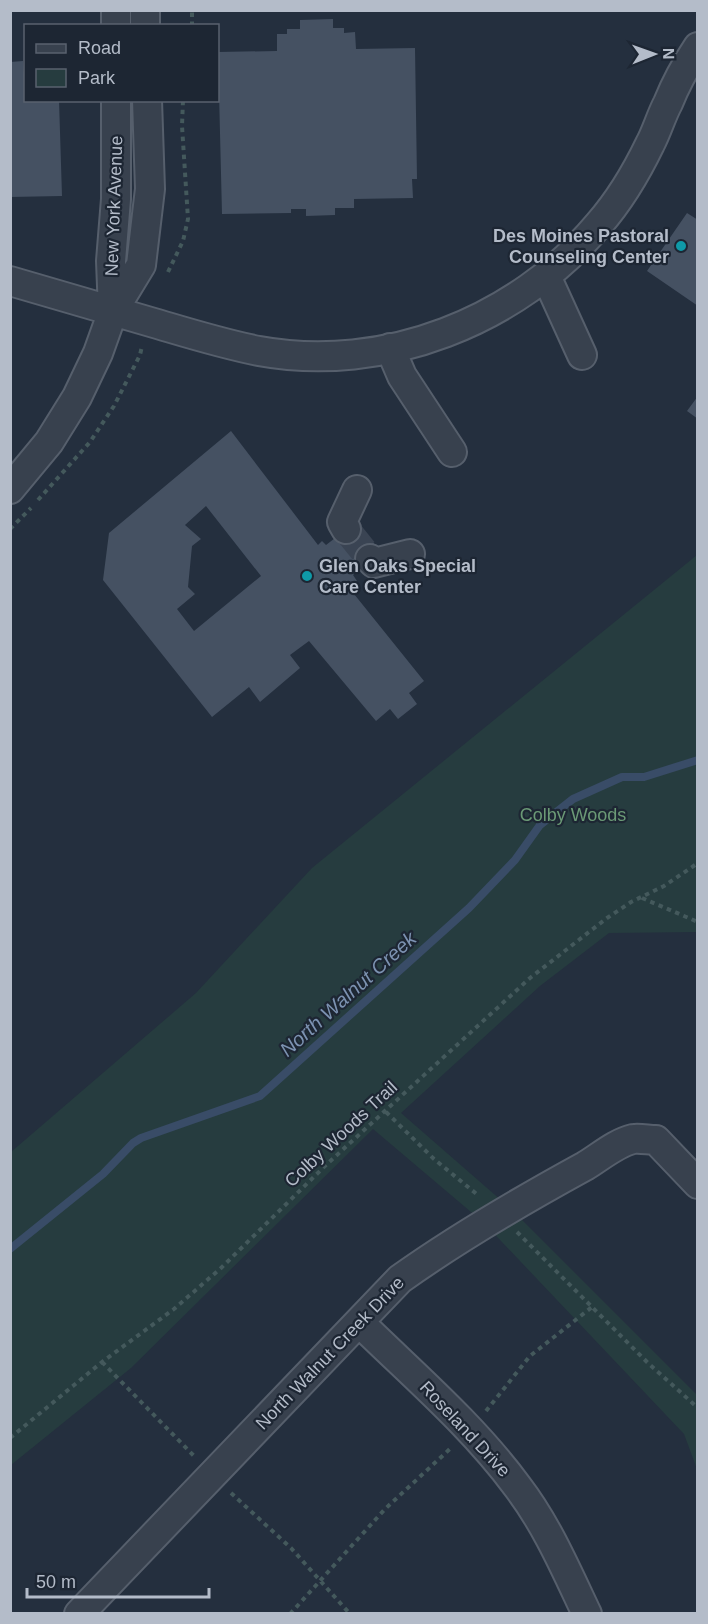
<svg xmlns="http://www.w3.org/2000/svg" width="708" height="1624" font-family="Helvetica,sans-serif">
  <rect width="100%" height="100%" fill="#242f3e"/>
  <!-- green -->
  <path fill="#263c3f" d="M697,555V932L609,933L540,986L401,1113L510,1208L697,1395V1469L684,1434L484,1223L373,1129L131,1368L11,1465V1152L196,993L312,868Z"/>
  <g fill="none" stroke-linecap="round" stroke-linejoin="round">
    <!-- stream -->
    <path stroke="#394c67" stroke-width="8" d="M10,1249L103,1174L133,1143L141,1138L260,1096L469,908L515,860L540,825L573,799L622,777H644L698,760"/>
  </g>
  <!-- building -->
  <path fill="#455162" fill-rule="evenodd" d="M333,19V28H344V33L355,32L356,49L415,48L417,179H412L413,198L354,199V208H335V215L306,216V209H291V213L222,214L218,52L277,51V34H287V29H300V20Z
    M23,61L26,100H59L62,196L10,197V62Z
    M687,213L698,220V306L647,271Z
    M698,396V419L687,411Z
    M231,431L318,545L322,541L326,545L356,522L380,551L353,575L357,581L350,589L424,681L409,693L417,704L398,719L390,709L376,721L309,641L290,655L300,668L260,702L249,687L212,717L103,580L109,533ZM206,506L261,576L194,631L177,609L195,594L188,587L192,546L201,539L185,525Z"/>
  <g fill="none" stroke-linecap="round" stroke-linejoin="round">
    <!-- minor-tunnel -->
    <path stroke="#3a4453" stroke-width="28" stroke-dasharray="28 14" stroke-linecap="butt" d="M346,529L370,559"/>
    <defs>
      <path id="minor" d="M116,10V26
        M145,10V26
        M546,276L582,355
        M10,281C58,295 106,309 154,323C188,333 223,344 259,351C384,374 518,321 599,224C620,200 636,173 650,144C657,131 661,116 668,103C676,83 686,65 698,47
        M113,311L111,261L116,199V100
        M390,348L402,376L452,452
        M10,489L49,442L77,397L98,353L113,311L141,265L150,189L147,100
        M346,529L342,522L357,490
        M370,559L374,563L410,554
        M359,1322C413,1375 472,1425 517,1486C547,1525 566,1570 587,1614
        M79,1614L400,1279C459,1237 521,1201 585,1166C600,1157 616,1143 633,1139C640,1138 649,1140 656,1140L698,1184"/>
    </defs>
    <!-- minor casing -->
    <use href="#minor" stroke="#565f6c" stroke-width="32"/>
    <!-- path -->
    <path stroke="#44595c" stroke-width="4" stroke-dasharray="4.5 4.5" stroke-linecap="butt" d="M192,26V10
      M168,272L183,241L188,219L182,126L183,100
      M38,500L90,442L114,406L140,355L142,346
      M10,529L31,508
      M642,898L698,922
      M386,1112L434,1159L479,1196
      M517,1232L649,1364L698,1408
      M102,1362L196,1458
      M486,1411L530,1356L592,1307
      M10,1438L102,1362L174,1309L221,1268L326,1165L530,978L607,918L631,902L664,886L698,863
      M231,1493L291,1548L350,1614
      M290,1614L385,1509L452,1447"/>
    <!-- minor -->
    <use href="#minor" stroke="#38414e" stroke-width="28"/>
  </g>
  <!-- markers -->
  <g fill="#0f9aa8" stroke="#1d2633" stroke-width="2">
    <circle cx="681" cy="246" r="6"/>
    <circle cx="307" cy="576" r="6"/>
  </g>
  <g text-anchor="middle" dominant-baseline="central" stroke-width="4.5" stroke-linejoin="round" paint-order="stroke">
    <!-- street labels -->
    <g font-size="18" fill="#b4bcc9" stroke="#1d2633">
      <text transform="translate(114 206) rotate(-88)">New York Avenue</text>
      <text transform="translate(341 1134) rotate(-43)">Colby Woods Trail</text>
      <text transform="translate(330 1353) rotate(-46)">North Walnut Creek Drive</text>
      <text transform="translate(465 1429) rotate(47)">Roseland Drive</text>
    </g>
    <!-- poi labels -->
    <g font-size="18" font-weight="bold" fill="#b4bcc9" stroke="#1d2633" text-anchor="end">
      <text x="669" y="236">Des Moines Pastoral<tspan x="669" dy="21">Counseling Center</tspan></text>
      <text x="319" y="566" text-anchor="start">Glen Oaks Special<tspan x="319" dy="21">Care Center</tspan></text>
    </g>
    <!-- park labels -->
    <g font-size="18" fill="#6b9a76" stroke="#1d2633">
      <text x="573" y="815">Colby Woods</text>
    </g>
    <!-- water labels -->
    <g font-size="20" font-style="italic" fill="#7c92b1" stroke="#1d2633">
      <text transform="translate(348 994) rotate(-42)">North Walnut Creek</text>
    </g>
  </g>
  <!-- border -->
  <rect width="708" height="1624" fill="none" stroke="#b4bcc9" stroke-width="24"/>
  <!-- legend -->
  <rect x="24" y="24" width="195" height="78" fill="#1d2633" stroke="#59626f" stroke-width="1.5"/>
  <rect x="36" y="44" width="30" height="9" fill="#38414e" stroke="#59626f" stroke-width="1.5"/>
  <text x="78" y="54" font-size="18" fill="#b4bcc9">Road</text>
  <rect x="36" y="69" width="30" height="18" fill="#263c3f" stroke="#59626f" stroke-width="1.5"/>
  <text x="78" y="84" font-size="18" fill="#b4bcc9">Park</text>
  <!-- north arrow -->
  <g transform="translate(654 54) rotate(89)" stroke="#1d2633" stroke-width="4.5" paint-order="stroke">
  <path d="M0-4.5L10 22L0 15L-10 22Z" fill="#b4bcc9"/>
  <text y="-9" font-size="16" font-weight="bold" text-anchor="middle" fill="#b4bcc9">N</text>
  </g>
  <!-- scale -->
  <path d="M27 1588v9h182v-9" fill="none" stroke="#b4bcc9" stroke-width="3"/>
  <text x="36" y="1588" font-size="18" fill="#b4bcc9" stroke="#1d2633" stroke-width="4.5" paint-order="stroke">50 m</text>
</svg>
